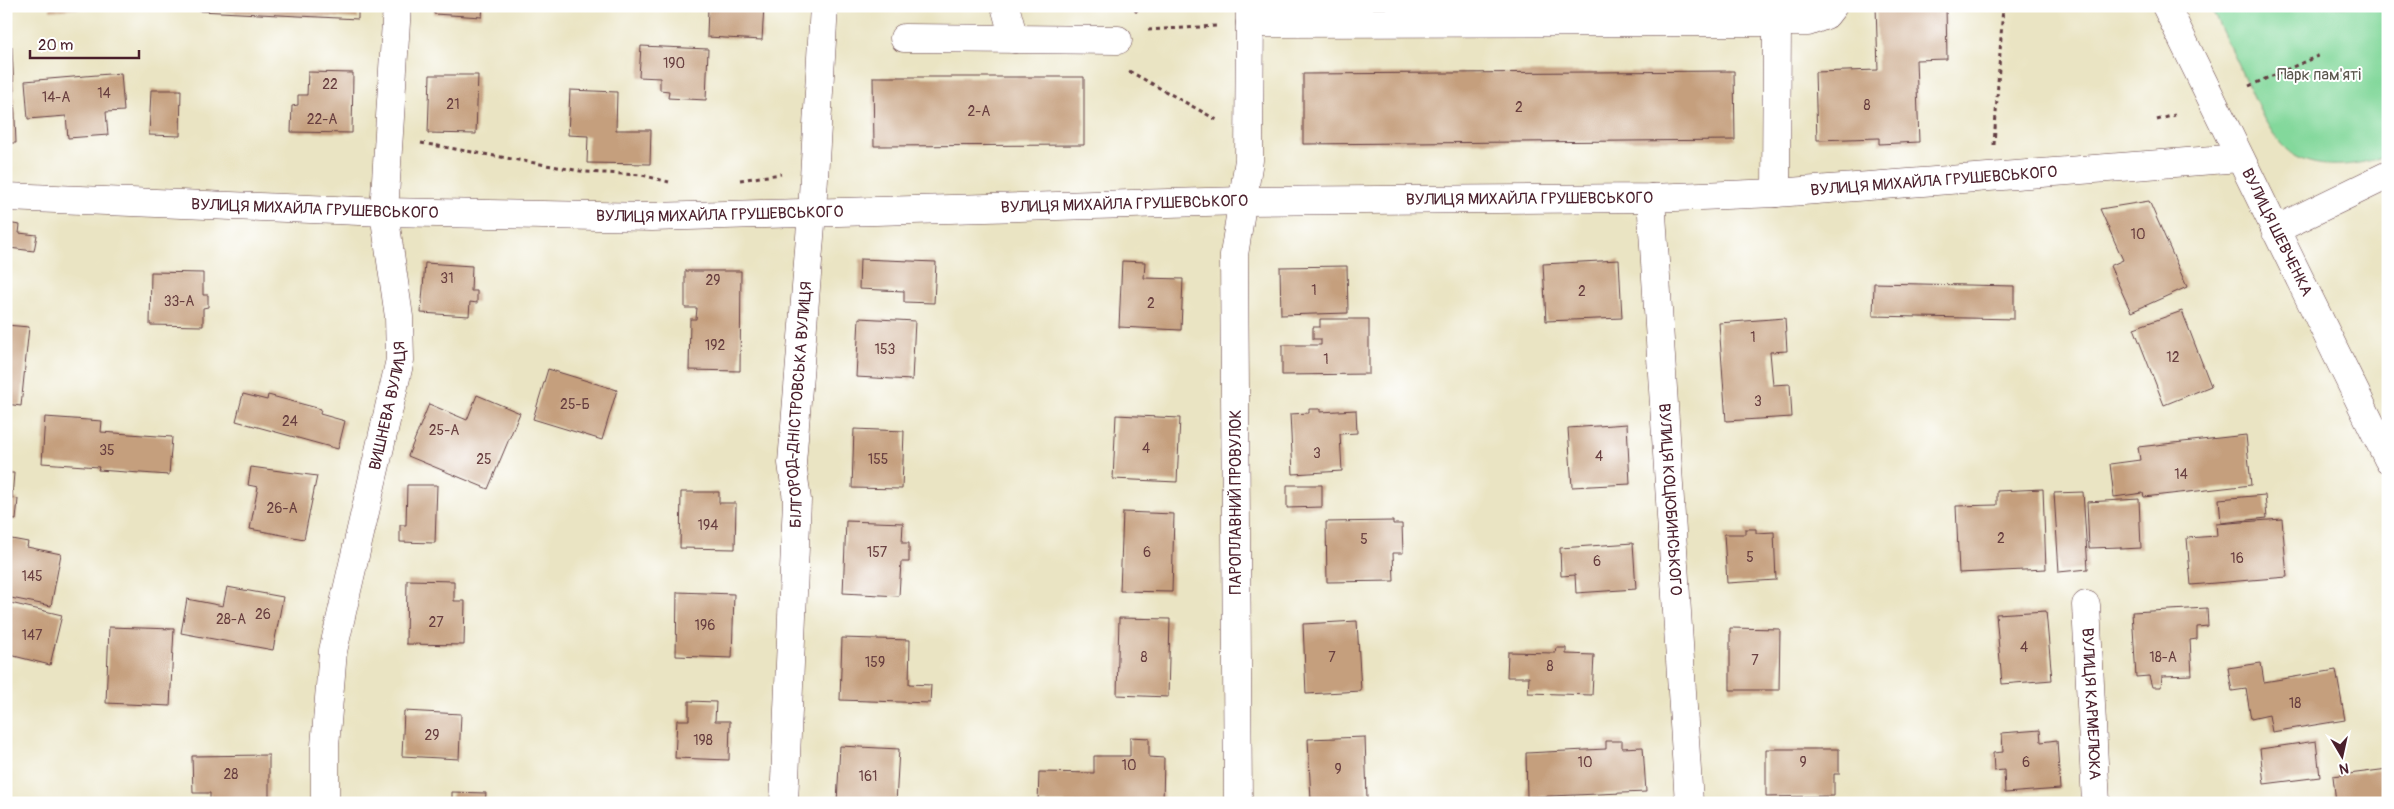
<svg xmlns="http://www.w3.org/2000/svg" width="2394" height="809" font-family="Pangolin,sans-serif">
  <rect width="100%" height="100%" fill="#fff"/>
  <filter id="ink" filterUnits="userSpaceOnUse"><feTurbulence type="fractalNoise" baseFrequency=".02" numOctaves="2"/><feDisplacementMap in="SourceGraphic" scale="10" xChannelSelector="R" yChannelSelector="G"/><feConvolveMatrix kernelMatrix="1 2 1 2 8 2 1 2 1" color-interpolation-filters="sRGB"/></filter>
  <filter id="wash" filterUnits="userSpaceOnUse"><feTurbulence type="fractalNoise" baseFrequency=".0096" numOctaves="4" result="noise"/><feDisplacementMap in="SourceGraphic" scale="20" xChannelSelector="R" yChannelSelector="G"/><feGaussianBlur stdDeviation="1.12" result="paint"/><feColorMatrix in="noise" values="0 0 0 0 0 0 0 0 0 0 0 0 0 0 0 0 0 1.4 0 .05"/><feComposite in="paint" operator="in"/></filter>
  <g filter="url(#wash)">
    <rect width="100%" height="100%" fill="#eae4c3"/>
    <!-- green -->
    <path fill="#83d89b" stroke="#667c63" d="M2210,6H2388V155C2360,166 2312,173 2287,150C2277,141 2271,130 2264,119Z"/>
    <g id="blocks">
      <!-- building -->
      <path fill="#c59f7d" d="M50,6H84V8L50,11Z
        M200,6H358V19L200,11Z
        M434,6H483L482,17L434,14Z
        M708,6H764L762,40L707,37Z
        M1876,6H1946L1947,59L1916,60L1919,142L1879,144V138L1817,140L1815,72L1878,70Z
        M641,46L708,49L706,100L668,98L669,91L660,90V78L639,77Z
        M6,47H12L16,143H6Z
        M1734,71L1735,140L1303,144V74Z
        M308,72L353,73L352,133L291,132L292,106L298,105V95H307Z
        M121,73L124,111L106,112L108,135L68,138L66,116L28,119L25,81Z
        M430,75H478L476,134L428,133Z
        M873,77H1084V145L874,146Z
        M151,90H181L180,136L149,135Z
        M570,90L617,92L616,130H651L650,164L587,163L588,136L568,135Z
        M2149,201L2187,287L2131,312L2110,266L2123,260L2100,209Z
        M6,223L20,225L19,233L37,235L34,251L9,248L6,261Z
        M860,259L936,262L934,303L904,302V291L859,289Z
        M1619,260L1622,318L1546,321L1543,264Z
        M1122,261L1145,262L1144,278L1183,279L1181,330L1119,327Z
        M425,263L472,266L471,291H477V303L470,302L469,316L421,313Z
        M1347,266L1348,313L1281,315L1280,267Z
        M685,271H741L740,371L689,370L690,319H696L697,308H685Z
        M151,272L203,273V295H208V307L203,308V326L150,325Z
        M1874,283L2014,286V319L1873,316Z
        M2182,311L2211,386L2164,405L2134,328Z
        M859,318L915,321L912,380L856,377Z
        M1785,318L1787,351L1770,352L1773,385L1790,384L1792,417L1726,421L1719,323Z
        M1320,319H1369V374L1282,375V345H1321V339H1313V327H1320Z
        M6,325L29,327L21,406L6,404Z
        M548,369L617,390L602,440L533,419Z
        M243,394L267,400L268,395L321,409L320,414L345,421L338,449L236,421Z
        M477,395L520,413L488,489L408,456L429,404L467,420Z
        M1309,409H1320V412L1356,410L1357,433L1340,434L1342,471L1293,474L1290,414L1309,413Z
        M1116,415L1180,418L1177,482L1113,479Z
        M45,417L102,421L101,432L172,437L169,475L98,470L99,467L42,463Z
        M1627,424L1630,484L1572,487L1568,428Z
        M854,429L904,431L902,489L852,488Z
        M2246,435L2251,485L2144,497L2143,493L2114,497L2110,464L2140,460L2138,447Z
        M251,467L317,476L304,539L250,529L258,487L248,485Z
        M6,473H14L12,498L18,499L16,520L6,519Z
        M407,485H437L435,543L400,542V525H406Z
        M1287,485H1322V507L1287,508Z
        M2043,489L2046,569L1959,573L1956,506L1997,505V491Z
        M681,492H719V503H736L735,549L680,548Z
        M2083,492L2088,569L2059,572L2054,493Z
        M2265,495L2267,518L2221,523L2219,499Z
        M2139,499L2141,548L2121,549V547L2089,548L2087,502Z
        M1123,512L1174,514L1172,592L1120,591Z
        M2282,519L2287,577L2191,585L2187,538L2217,536L2216,524Z
        M846,521L903,523L902,543H909V562H901L899,596L843,593Z
        M1393,521V524H1402L1403,553H1393L1394,581L1327,582L1326,522Z
        M1745,529H1756V533L1774,532L1776,580L1727,583L1724,534H1745Z
        M6,538L28,542L27,547L61,554L51,606L6,597Z
        M1633,543L1636,589L1576,593L1575,575L1561,576L1560,548Z
        M407,580L454,581V601H465L464,645L406,644Z
        M227,587L283,597L273,650L181,633L187,599L223,606Z
        M677,592L734,594L732,658L676,656Z
        M6,602L62,615L50,665L6,654Z
        M2207,608L2208,626L2197,627V639L2190,640L2192,675L2162,676L2161,687H2152L2149,676L2136,677L2132,612Z
        M2046,611L2052,680L2002,684L1996,614Z
        M1119,618L1170,619L1168,697L1117,695Z
        M1357,621L1361,691L1306,694L1303,624Z
        M109,627L174,629L170,706L106,703Z
        M1730,628L1780,629L1779,690H1730Z
        M842,638L910,640L909,684L931,685L930,703L840,700Z
        M1556,648H1566V654L1594,655L1592,695L1528,693L1529,677H1507L1508,652L1555,653Z
        M2261,663L2264,682L2336,670L2345,720L2272,732L2269,715L2251,719L2246,689L2232,691L2228,668Z
        M689,701L716,702L715,721H730L729,760L675,758L677,720H689Z
        M404,711L461,714L459,759L402,756Z
        M2040,730L2041,742L2057,740L2060,789L2005,793L2004,770L1994,771L1993,753L2003,752L2002,733Z
        M1130,737L1149,738V757L1164,758L1163,803H1038L1039,772L1094,773V756H1130Z
        M1365,737L1367,799L1311,801L1308,739Z
        M1606,741H1622V748L1643,747L1646,792L1527,797L1526,753L1606,749Z
        M2316,741L2320,777L2264,784L2260,749Z
        M840,746L899,749L896,803H837Z
        M1766,749H1839V774H1834V796L1766,797Z
        M269,755V803H210V793H193L192,756Z
        M2388,769V803H2336L2333,776Z
        M452,792L486,793L485,803H452Z"/>
    </g>
  </g>
  <g filter="url(#ink)">
    <use href="#blocks" fill-opacity="0" stroke="#623d42" stroke-width="1"/>
    <g fill="none" stroke-linecap="round" stroke-linejoin="round">
      <defs>
        <g id="minor">
          <path d="M1005,6L1014,39"/>
          <path d="M1250,23L1808,22L1826,15L1833,6"/>
          <path d="M904,38L1118,40"/>
          <path d="M1776,193L1777,22"/>
          <path id="s1" d="M6,197L384,212L652,217L1243,201L1651,198L1776,193L2240,158"/>
          <path id="s2" d="M1651,198L1689,803"/>
          <path d="M2275,230L2388,175"/>
          <path id="s3" d="M2086,605L2096,803"/>
          <path id="s4" d="M325,803V746L333,651L400,360L399,317L384,212L397,6"/>
          <path id="s5" d="M784,803L797,500L792,463L812,212L824,6"/>
          <path d="M1238,803L1234,255L1249,160L1250,6"/>
        </g>
        <g id="major">
          <path id="s6" d="M2166,6L2388,459"/>
        </g>
      </defs>
      <!-- minor casing -->
      <use href="#minor" stroke="#623d42" stroke-width="29"/>
      <!-- major casing -->
      <use href="#major" stroke="#623d42" stroke-width="29"/>
      <!-- path -->
      <path stroke="#623d42" stroke-width="3" stroke-dasharray="4 4" stroke-linecap="butt" d="M1135,12L1140,6
        M1148,30L1217,26
        M1129,71L1217,120
        M2249,86L2320,55
        M2157,120L2175,115
        M421,143L586,172L642,175L669,182
        M1994,145L2003,6
        M740,180L781,174"/>
      <!-- minor -->
      <use href="#minor" stroke="#fff" stroke-width="28"/>
      <!-- major -->
      <use href="#major" stroke="#fff" stroke-width="28"/>
    </g>
  </g>
  <g text-anchor="middle" dominant-baseline="central" stroke-width="4" stroke-linejoin="round" paint-order="stroke">
    <!-- number labels -->
    <g font-size="14" fill="#693f40">
      <text x="674" y="63">190</text>
      <text x="330" y="84">22</text>
      <text x="104" y="93">14</text>
      <text x="56" y="97">14-А</text>
      <text x="453" y="104">21</text>
      <text x="1867" y="105">8</text>
      <text x="1519" y="107">2</text>
      <text x="979" y="111">2-А</text>
      <text x="322" y="119">22-А</text>
      <text x="2138" y="234">10</text>
      <text x="447" y="278">31</text>
      <text x="713" y="280">29</text>
      <text x="1314" y="290">1</text>
      <text x="1582" y="291">2</text>
      <text x="179" y="301">33-А</text>
      <text x="1151" y="303">2</text>
      <text x="1753" y="337">1</text>
      <text x="715" y="345">192</text>
      <text x="885" y="349">153</text>
      <text x="2173" y="357">12</text>
      <text x="1326" y="359">1</text>
      <text x="1758" y="401">3</text>
      <text x="575" y="404">25-Б</text>
      <text x="290" y="421">24</text>
      <text x="444" y="430">25-А</text>
      <text x="1146" y="448">4</text>
      <text x="107" y="450">35</text>
      <text x="1317" y="453">3</text>
      <text x="1599" y="456">4</text>
      <text x="484" y="459">25</text>
      <text x="878" y="459">155</text>
      <text x="2181" y="474">14</text>
      <text x="282" y="508">26-А</text>
      <text x="708" y="525">194</text>
      <text x="2001" y="538">2</text>
      <text x="1364" y="539">5</text>
      <text x="877" y="552">157</text>
      <text x="1147" y="552">6</text>
      <text x="1750" y="557">5</text>
      <text x="2237" y="558">16</text>
      <text x="1597" y="561">6</text>
      <text x="32" y="576">145</text>
      <text x="263" y="614">26</text>
      <text x="231" y="619">28-А</text>
      <text x="436" y="622">27</text>
      <text x="705" y="625">196</text>
      <text x="32" y="635">147</text>
      <text x="2024" y="647">4</text>
      <text x="1144" y="657">8</text>
      <text x="1332" y="657">7</text>
      <text x="2163" y="657">18-А</text>
      <text x="1755" y="660">7</text>
      <text x="875" y="662">159</text>
      <text x="1550" y="666">8</text>
      <text x="2295" y="703">18</text>
      <text x="432" y="735">29</text>
      <text x="703" y="740">198</text>
      <text x="1585" y="762">10</text>
      <text x="1803" y="762">9</text>
      <text x="2026" y="762">6</text>
      <text x="1129" y="765">10</text>
      <text x="1338" y="769">9</text>
      <text x="231" y="774">28</text>
      <text x="868" y="776">161</text>
    </g>
    <!-- park labels -->
    <g font-size="16" fill="#5b564d" stroke="#fff">
      <text x="2319" y="75">Парк пам'яті</text>
    </g>
    <!-- street labels -->
    <g font-size="16" fill="#4a1f2b" stroke="#fff">
      <text stroke="none"><textPath href="#s1" startOffset="1929">ВУЛИЦЯ МИХАЙЛА ГРУШЕВСЬКОГО</textPath></text>
      <text stroke="none"><textPath href="#s1" startOffset="1524">ВУЛИЦЯ МИХАЙЛА ГРУШЕВСЬКОГО</textPath></text>
      <text stroke="none"><textPath href="#s1" startOffset="1119">ВУЛИЦЯ МИХАЙЛА ГРУШЕВСЬКОГО</textPath></text>
      <text stroke="none"><textPath href="#s1" startOffset="309">ВУЛИЦЯ МИХАЙЛА ГРУШЕВСЬКОГО</textPath></text>
      <text stroke="none"><textPath href="#s1" startOffset="714">ВУЛИЦЯ МИХАЙЛА ГРУШЕВСЬКОГО</textPath></text>
      <text stroke="none"><textPath href="#s6" startOffset="252">ВУЛИЦЯ ШЕВЧЕНКА</textPath></text>
      <text stroke="none"><textPath href="#s5" startOffset="399">БІЛГОРОД-ДНІСТРОВСЬКА ВУЛИЦЯ</textPath></text>
      <text stroke="none"><textPath href="#s4" startOffset="404">ВИШНЕВА ВУЛИЦЯ</textPath></text>
      <text stroke="none"><textPath href="#s2" startOffset="302">ВУЛИЦЯ КОЦЮБИНСЬКОГО</textPath></text>
      <text transform="translate(1236 502) rotate(-90)">ПАРОПЛАВНИЙ ПРОВУЛОК</text>
      <text stroke="none"><textPath href="#s3" startOffset="99">ВУЛИЦЯ КАРМЕЛЮКА</textPath></text>
    </g>
  </g>
  <!-- margin -->
  <rect width="2394" height="809" fill="none" stroke="#fff" stroke-width="25"/>
  <!-- north arrow -->
  <g transform="translate(2342 756) rotate(171)" stroke="#ffffff" stroke-width="4" paint-order="stroke">
  <path d="M0-4L9 19L0 12L-9 19Z" fill="#4a1f2b"/>
  <text y="-8" font-size="14" font-weight="bold" text-anchor="middle" fill="#4a1f2b">N</text>
  </g>
  <!-- scale -->
  <path d="M30 50v8h109v-8" fill="none" stroke="#4a1f2b" stroke-width="2.5"/>
  <text x="38" y="50" font-size="15" fill="#4a1f2b" stroke="#ffffff" stroke-width="4" paint-order="stroke">20 m</text>
</svg>
